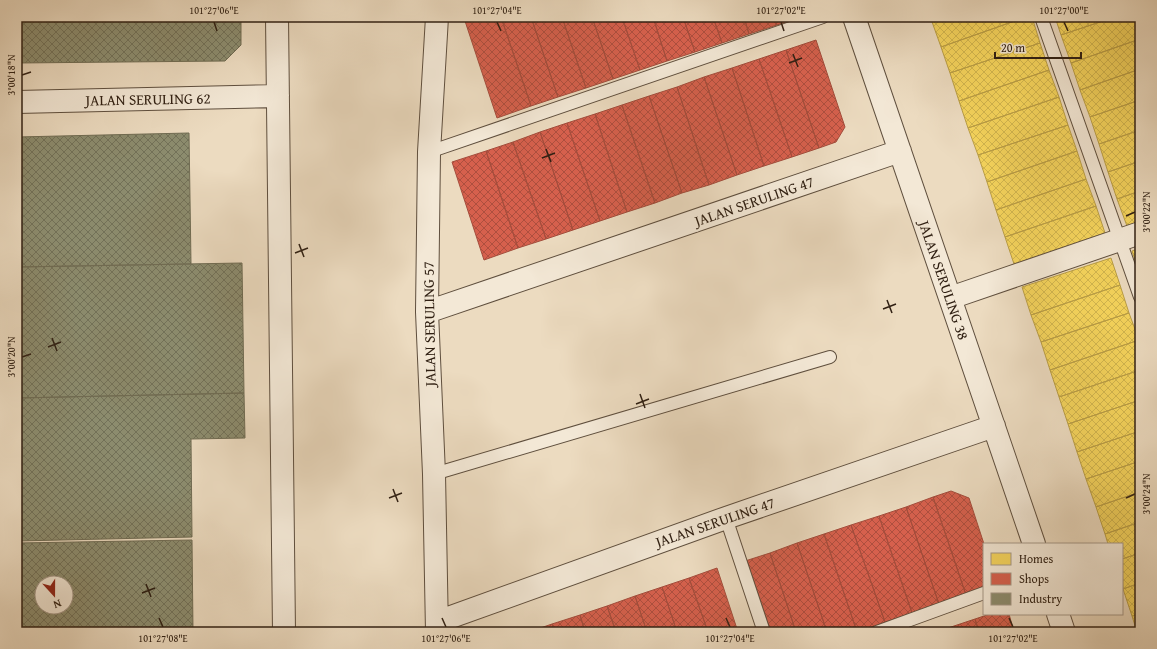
<svg xmlns="http://www.w3.org/2000/svg" width="1157" height="649" font-family="'Gentium Book Plus',serif">
  <defs>
    <pattern id="homes-cross-hatch" width="8" height="8" patternUnits="userSpaceOnUse"><rect width="8" height="8" fill="#f6d55c"/><path d="M0 0l8 8M0 8l8-8" fill="none" stroke="#d3b74f"/></pattern>
    <pattern id="shops-cross-hatch" width="8" height="8" patternUnits="userSpaceOnUse"><rect width="8" height="8" fill="#d6604d"/><path d="M0 0l8 8M0 8l8-8" fill="none" stroke="#ae4f3f"/></pattern>
    <pattern id="industry-cross-hatch" width="8" height="8" patternUnits="userSpaceOnUse"><rect width="8" height="8" fill="#8c8c6e"/><path d="M0 0l8 8M0 8l8-8" fill="none" stroke="#737259"/></pattern>
  </defs>
  <rect width="100%" height="100%" fill="#ecdbc0"/>
  <filter id="stains"><feTurbulence type="fractalNoise" baseFrequency=".005" numOctaves="4"/><feColorMatrix values="0 0 0 0 .2 0 0 0 0 .09 0 0 0 0 .02 0 0 0 .5 -.17"/></filter>
  <radialGradient id="worn" r=".72"><stop offset=".6" stop-color="#630" stop-opacity="0"/><stop offset="1" stop-color="#630" stop-opacity=".3"/></radialGradient>
  <!-- homes -->
  <path fill="url(#homes-cross-hatch)" stroke="#bb9f46" d="M938,17H1026L941,47L931,19Z
    M1026,17H1032L1040,43L950,73L941,47Z
    M1055,17H1115L1061,35Z
    M1115,17H1140V39L1071,63L1061,35Z
    M1140,39V69L1080,90L1071,63Z
    M1040,43L1049,70L959,101L950,73Z
    M1140,69V100L1090,117L1080,90Z
    M1049,70L1059,97L968,128L959,101Z
    M1059,97L1068,125L978,155L968,128Z
    M1140,100V130L1099,144L1090,117Z
    M1068,125L1077,151L987,182L978,155Z
    M1140,130V161L1108,172L1099,144Z
    M1077,151L1086,179L996,210L987,182Z
    M1140,161V191L1117,199L1108,172Z
    M1086,179L1096,206L1005,237L996,210Z
    M1140,191V221L1127,226L1117,199Z
    M1096,206L1105,233L1014,264L1005,237Z
    M1140,248V275L1132,251Z
    M1111,258L1120,285L1031,315L1022,287Z
    M1120,285L1129,313L1041,342L1031,315Z
    M1129,313L1139,340L1050,370L1041,342Z
    M1139,340L1140,370L1059,397L1050,370Z
    M1140,370V400L1068,424L1059,397Z
    M1140,400V431L1077,452L1068,424Z
    M1140,431V461L1086,479L1077,452Z
    M1140,461V492L1096,507L1086,479Z
    M1140,492V522L1105,534L1096,507Z
    M1140,522V553L1122,559V544H1108L1105,534Z
    M1140,553V583L1123,589L1122,559Z
    M1140,583V614L1132,616L1123,589Z
    M1140,614V632H1137L1132,616Z"/>
  <!-- shops -->
  <path fill="url(#shops-cross-hatch)" stroke="#a44d3c" d="M478,17H501L531,106L497,118L465,21Z
    M501,17H531L558,97L531,106Z
    M531,17H562L586,88L558,97Z
    M562,17H592L613,79L586,88Z
    M592,17H622L640,70L613,79Z
    M622,17H653L667,61L640,70Z
    M653,17H683L695,52L667,61Z
    M683,17H713L722,43L695,52Z
    M713,17H744L749,34L722,43Z
    M744,17H774L777,25L749,34Z
    M774,17H800L777,25Z
    M816,40L845,127L836,142L819,148L786,50Z
    M786,50L819,148L792,157L759,59Z
    M759,59L792,157L764,166L732,68Z
    M732,68L764,166L737,175L704,77Z
    M704,77L737,175L709,185L677,87Z
    M677,87L709,185L682,193L649,96Z
    M649,96L682,193L655,203L622,105Z
    M622,105L655,203L627,212L595,114Z
    M595,114L627,212L600,221L567,123Z
    M567,123L600,221L573,230L540,132Z
    M540,132L573,230L546,239L513,142Z
    M513,142L546,239L518,248L486,151Z
    M486,151L518,248L484,260L452,162Z
    M951,491L969,498L984,544V589L966,595L933,497Z
    M933,497L966,595L939,604L906,507Z
    M906,507L939,604L912,613L879,516Z
    M879,516L912,613L885,622L851,525Z
    M851,525L885,622L857,632L824,534Z
    M824,534L857,632H827L797,543Z
    M797,543L827,632H796L770,553Z
    M770,553L796,632H766L742,562Z
    M717,568L738,632H708L689,578Z
    M689,578L708,632H677L662,587Z
    M662,587L677,632H647L635,596Z
    M635,596L647,632H616L607,606Z
    M607,606L616,632H585L580,615Z
    M990,614H1009L1014,632H979L975,619Z
    M580,615L585,632H555L552,624Z
    M975,619L979,632H949L948,628Z
    M552,624L555,632H529Z"/>
  <!-- industry -->
  <path fill="url(#industry-cross-hatch)" stroke="#706c53" fill-rule="evenodd" d="M17,17H241V45L225,61L17,63Z
    M189,133L191,264L17,267V137Z
    M242,263L244,393L17,398V267Z
    M244,393L245,438L191,439L192,537L17,541V398Z
    M192,540L193,632H17V543ZM42,583H66V607H42Z"/>
  <g fill="none" stroke-linecap="round" stroke-linejoin="round">
    <defs>
      <path id="service" d="M1041,17L1140,297
        M429,152L823,17
        M434,474L830,357
        M726,518L764,632
        M877,632L984,593"/>
      <path id="minor" d="M277,17L284,632
        M437,17L429,152L427,312L434,474L437,632
        M854,17L1034,544
        M17,102L278,96
        M950,298L1140,233
        M427,312L900,151
        M1058,614L1064,632
        M437,622L726,518L994,426"/>
    </defs>
    <!-- service casing -->
    <use href="#service" stroke="#5f4f3e" stroke-width="14"/>
    <!-- minor casing -->
    <use href="#minor" stroke="#5f4f3e" stroke-width="24"/>
    <!-- service -->
    <use href="#service" stroke="#f3e8d6" stroke-width="12"/>
    <!-- minor -->
    <use href="#minor" stroke="#f3e8d6" stroke-width="22"/>
  </g>
  <!-- ticks -->
  <path fill="none" stroke="#302013" stroke-width="1.5" d="M214,22L217,31M497,22L501,31M781,22L784,31M1064,22L1068,31M793,54L798,67M789,63L802,58M22,75L31,72M546,149L551,162M542,158L555,153M1126,216L1135,212M299,244L304,257M295,253L308,248M887,300L892,313M883,309L896,304M52,338L57,351M48,347L61,342M22,357L31,354M640,394L645,408M636,404L649,399M393,489L398,502M389,498L402,493M1126,498L1135,494M146,584L151,597M142,593L155,588M159,618L163,627M442,618L446,627M726,618L730,627M1009,618L1013,627"/>
  <g text-anchor="middle" dominant-baseline="central" stroke-width="4" stroke-linejoin="round" paint-order="stroke">
    <!-- street labels -->
    <g font-size="15" fill="#302013" stroke="#f3e8d6">
      <text transform="translate(148 99) rotate(-1)">JALAN SERULING 62</text>
      <text transform="translate(754 201) rotate(-19)">JALAN SERULING 47</text>
      <text transform="translate(944 280) rotate(71)">JALAN SERULING 38</text>
      <text transform="translate(429 324) rotate(-91)">JALAN SERULING 57</text>
      <text transform="translate(715 522) rotate(-19)">JALAN SERULING 47</text>
    </g>
  </g>
  <!-- margin -->
  <rect width="1157" height="649" fill="none" stroke="#ecdbc0" stroke-width="44"/>
  <!-- legend -->
  <rect x="983" y="543" width="140" height="72" fill="#f3e8d6" stroke="#a59888"/>
  <rect x="991" y="553" width="20" height="12" fill="#f6d55c" stroke="#a59888"/>
  <text x="1019" y="563" font-size="12" fill="#302013">Homes</text>
  <rect x="991" y="573" width="20" height="12" fill="#d6604d" stroke="#a59888"/>
  <text x="1019" y="583" font-size="12" fill="#302013">Shops</text>
  <rect x="991" y="593" width="20" height="12" fill="#8c8c6e" stroke="#a59888"/>
  <text x="1019" y="603" font-size="12" fill="#302013">Industry</text>
  <!-- north arrow -->
  <g transform="translate(54 595) rotate(159)"><circle r="19" fill="#f3e8d6" stroke="#a59888"/>
  <path d="M0-3L7 15L0 10L-7 15Z" fill="#8f2418"/>
  <text y="-6" font-size="11" font-weight="bold" text-anchor="middle" fill="#302013">N</text>
  </g>
  <!-- scale -->
  <path d="M995 52v6h86v-6" fill="none" stroke="#302013" stroke-width="2"/>
  <text x="1001" y="52" font-size="12" fill="#302013" stroke="#f3e8d6" stroke-width="3" paint-order="stroke">20 m</text>
  <rect x="22" y="22" width="1113" height="605" fill="none" stroke="#302013" stroke-width="1.5"/>
  <g font-size="10" text-anchor="middle" fill="#302013">
    <text x="214" y="14">101°27'06"E</text>
    <text x="497" y="14">101°27'04"E</text>
    <text x="781" y="14">101°27'02"E</text>
    <text x="1064" y="14">101°27'00"E</text>
    <text transform="translate(11 75) rotate(-90)" y="4">3°00'18"N</text>
    <text transform="translate(1146 212) rotate(-90)" y="4">3°00'22"N</text>
    <text transform="translate(11 357) rotate(-90)" y="4">3°00'20"N</text>
    <text transform="translate(1146 494) rotate(-90)" y="4">3°00'24"N</text>
    <text x="163" y="642">101°27'08"E</text>
    <text x="446" y="642">101°27'06"E</text>
    <text x="730" y="642">101°27'04"E</text>
    <text x="1013" y="642">101°27'02"E</text>
  </g>
  <rect width="100%" height="100%" filter="url(#stains)"/>
  <rect width="100%" height="100%" fill="url(#worn)"/>
</svg>
